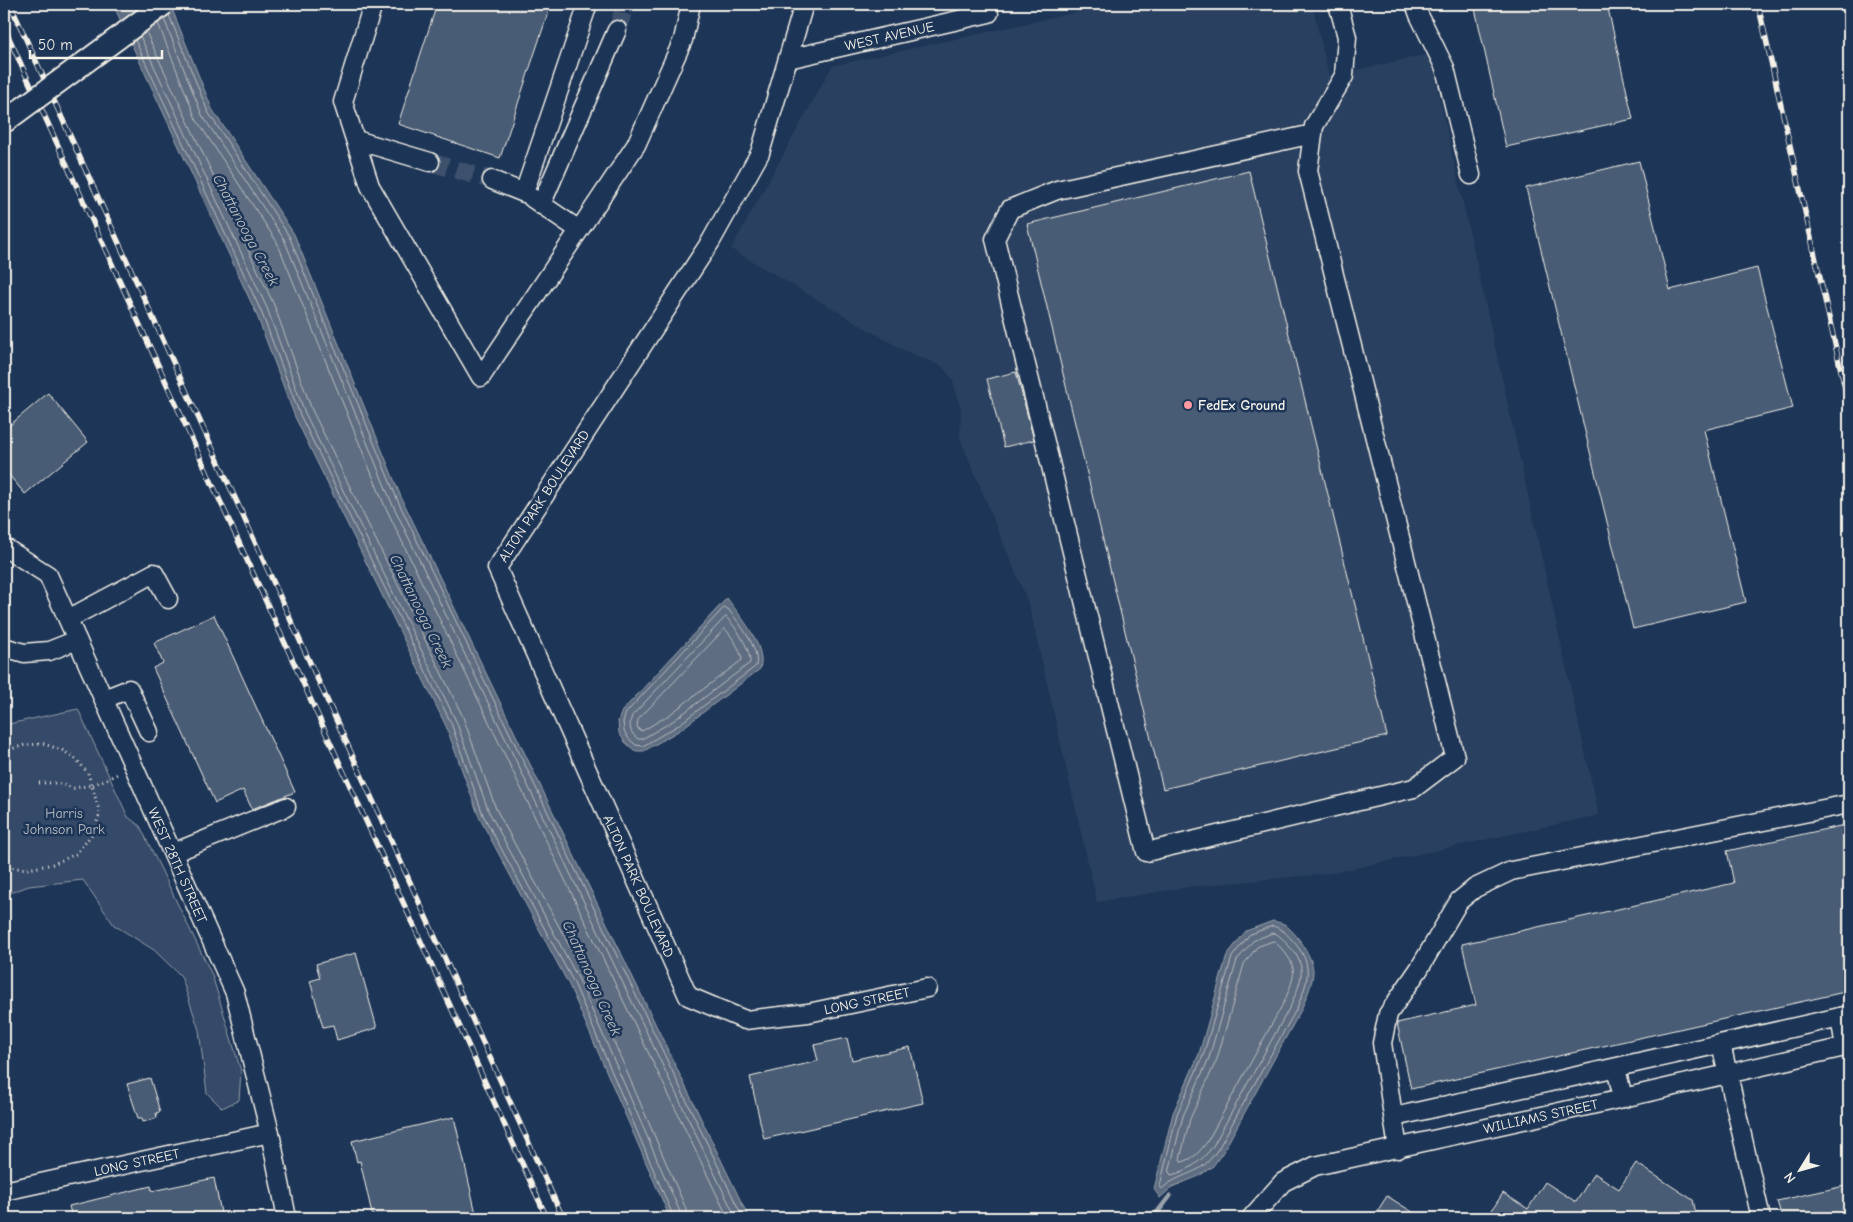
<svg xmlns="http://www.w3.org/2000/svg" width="1853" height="1222" font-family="'Comic Neue',sans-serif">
  <rect width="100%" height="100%" fill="#1d3557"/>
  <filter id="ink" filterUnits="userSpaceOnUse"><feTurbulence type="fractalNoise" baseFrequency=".02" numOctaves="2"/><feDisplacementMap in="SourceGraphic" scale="10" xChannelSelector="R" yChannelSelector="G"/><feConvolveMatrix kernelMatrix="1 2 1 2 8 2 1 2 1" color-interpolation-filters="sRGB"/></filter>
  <g filter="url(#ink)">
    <!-- built -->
    <path fill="#2a4060" d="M1115,4H1312L1329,76L1430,54L1599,815L1333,873L1188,887L1097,902L1029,605L960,438L961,409L952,378L941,366L903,350L731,249L832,66Z"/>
    <!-- green -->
    <path fill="#354a67" stroke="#949ea8" d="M78,709L128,817L140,826L212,975L241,1071L239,1100L222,1108L207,1093L199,1030L181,976L154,950L114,925L83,880L29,886L4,895V725Z"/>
    <!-- water -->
    <path fill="#5e6d82" stroke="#9aa2ab" d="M113,4H170L212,109L294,234L401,497L749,1218H670L569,985L479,817L446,726L295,417L256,313Z
      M727,598C740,616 767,646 760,669L680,730L644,751H635L625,742L619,733L618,721L622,711Z
      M1273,921C1277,922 1282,923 1284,924C1297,933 1314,958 1313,973C1312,986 1306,998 1301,1010L1223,1152L1213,1166L1199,1176L1172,1187L1160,1198L1154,1189L1173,1113L1199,1054L1227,955L1246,931Z"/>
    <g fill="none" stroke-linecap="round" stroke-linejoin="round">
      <!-- shore -->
      <path stroke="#b8bcbf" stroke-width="1" d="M169,15L208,112L289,236L397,499L743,1218
        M164,19L202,115L284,239L391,501L736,1218
        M158,23L196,119L277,242L384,504L728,1218
        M146,32L274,305L312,410L463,717L496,809L586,977L686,1209L688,1218
        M140,36L267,308L305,413L456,721L489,812L579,980L680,1212V1218
        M135,40L261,311L300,415L451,723L483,815L574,983L674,1218
        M724,608L728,609C739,623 760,648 756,666L677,726L643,746L636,745L629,739L624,731L623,722L626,713Z
        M726,617C736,627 751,649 750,663L673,721L642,739H638C630,733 628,726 632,716Z
        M725,629C732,636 741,650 742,660L669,715L642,731L639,730L637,726L638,720Z
        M1273,926C1282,929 1286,933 1292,940C1315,964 1308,981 1297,1008L1218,1149C1201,1174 1194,1169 1171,1182C1167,1184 1165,1187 1161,1189L1160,1186L1177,1114L1203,1056L1232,957L1249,935Z
        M1273,933C1280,934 1283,940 1288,945C1309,966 1301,981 1291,1005L1213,1146C1202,1161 1189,1171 1171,1175L1169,1172L1183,1116L1209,1058L1237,960L1253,941Z
        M1274,941C1299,965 1297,972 1284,1002L1207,1142C1200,1151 1194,1159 1182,1162L1180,1159L1190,1119L1217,1059L1244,964L1257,947Z"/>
      <!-- stream -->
      <path stroke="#9aa2ab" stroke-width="5" d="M1153,1218L1170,1196"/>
    </g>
    <!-- building -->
    <path fill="#485b74" stroke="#f4f1e8" d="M437,4H551L500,158L398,124Z
      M1474,4H1607L1633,119L1506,147Z
      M1639,161L1670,290L1757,268L1793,408L1704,430L1746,602L1633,629L1526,188Z
      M1249,171L1387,736L1163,789L1027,224Z
      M1016,372L1034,440L1004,447L987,379Z
      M48,393L88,442L25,494L4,469V430Z
      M214,615L295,792L252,809L243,790L215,803L153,668L163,663L154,643Z
      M1849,824V991L1411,1089L1397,1023L1476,1005L1462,944L1734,883L1727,851Z
      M356,953L377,1028L337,1040L333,1025L323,1027L310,981L320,978L316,964Z
      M847,1038L852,1060L910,1047L923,1103L764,1139L750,1077L818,1061L814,1045Z
      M150,1078L160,1112L156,1113L157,1118L143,1122L142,1118H138L127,1084Z
      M454,1117L477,1218H373L360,1161L357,1162L352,1141Z
      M1636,1163L1693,1200L1697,1218H1487L1503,1193L1528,1209L1545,1182L1576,1202L1594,1173L1619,1189Z
      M214,1178L222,1218H72L69,1206L151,1186L152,1191Z
      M1849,1185V1218H1782L1777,1201Z
      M1387,1196L1422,1218H1373Z"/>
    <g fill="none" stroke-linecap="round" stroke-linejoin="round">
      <!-- minor-tunnel -->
      <path stroke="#3d516d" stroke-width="18" stroke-dasharray="18 9" stroke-linecap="butt" d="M617,30L626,4
        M430,162L492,180"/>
      <defs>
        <g id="minor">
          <path d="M373,4L343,102L370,186L481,377L636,145L683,40L691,4"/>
          <path id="s1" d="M804,4L760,153L711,241L497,568L688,996L745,1020L808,1013L927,988"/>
          <path d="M1415,4L1419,15L1445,68L1471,175"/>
          <path id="s2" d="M788,59L989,13"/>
          <path d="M1313,134L1057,190L1010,209L995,239L1146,852L1414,788L1455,757L1308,171L1314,126L1344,76L1347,37L1338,4"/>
          <path d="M356,140L430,162"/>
          <path d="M492,180L524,193L588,4"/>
          <path d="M532,198L579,230"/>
          <path d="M541,205L617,30"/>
          <path id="s3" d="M4,547L48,575L235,993L270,1133L287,1218"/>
          <path d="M68,619L154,573L168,599"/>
          <path d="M4,647L24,653L49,651L77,640"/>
          <path d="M104,699L129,689L149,732"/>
          <path d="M173,853L286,807"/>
          <path d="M1840,1017L1845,1047"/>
          <path d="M1721,1044L1761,1218"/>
          <path d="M1616,1068L1623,1098"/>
          <path d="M1394,1117L1849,1015"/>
          <path d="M1398,1149L1382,1043L1388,1014L1419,969L1459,901L1475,888L1511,871L1849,804"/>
          <path id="s4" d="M4,1191L270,1133"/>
          <path id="s5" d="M1251,1218L1283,1182L1315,1166L1623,1098L1849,1046"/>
        </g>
      </defs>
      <!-- minor casing -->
      <use href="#minor" stroke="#f4f1e8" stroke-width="21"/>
      <!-- path -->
      <path stroke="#f4f1e8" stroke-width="3" stroke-dasharray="1 4" stroke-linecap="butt" d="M4,751L25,745L44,744L62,750L76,759L88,773L100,813L93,833L76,854L53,864L29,869L4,867
        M39,783H56L74,788L93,785L120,773"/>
      <!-- minor -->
      <use href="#minor" stroke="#1d3557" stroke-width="18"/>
      <defs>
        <path id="rail" d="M10,4L563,1218
          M1758,4L1849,406
          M4,27L547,1218"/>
      </defs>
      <!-- rail casing -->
      <use href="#rail" stroke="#f4f1e8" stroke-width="5.5"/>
      <!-- rail -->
      <use href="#rail" stroke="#1d3557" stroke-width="4" stroke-dasharray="11" stroke-linecap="butt"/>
      <defs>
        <path id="major-bridge" d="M4,122L164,4"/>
      </defs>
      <!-- major-bridge casing -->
      <use href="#major-bridge" stroke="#f4f1e8" stroke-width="25" stroke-linecap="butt"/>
      <!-- major-bridge -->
      <use href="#major-bridge" stroke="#1d3557" stroke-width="21"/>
    </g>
  </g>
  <!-- markers -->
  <circle fill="#ff9aa2" stroke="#1d3557" stroke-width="2" cx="1188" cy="405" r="5"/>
  <g text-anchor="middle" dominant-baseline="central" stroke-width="5" stroke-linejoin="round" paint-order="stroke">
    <!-- street labels -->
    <g font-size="14" fill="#f4f1e8" stroke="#1d3557">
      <text stroke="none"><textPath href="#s2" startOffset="104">WEST AVENUE</textPath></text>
      <text transform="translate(544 496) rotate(-57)">ALTON PARK BOULEVARD</text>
      <text stroke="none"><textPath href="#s3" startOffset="370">WEST 28TH STREET</textPath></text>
      <text stroke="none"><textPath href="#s1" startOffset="995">ALTON PARK BOULEVARD</textPath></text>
      <text stroke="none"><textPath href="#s1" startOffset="1301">LONG STREET</textPath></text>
      <text stroke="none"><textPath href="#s5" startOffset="315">WILLIAMS STREET</textPath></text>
      <text stroke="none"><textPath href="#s4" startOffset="136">LONG STREET</textPath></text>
    </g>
    <!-- poi labels -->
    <g font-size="14" font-weight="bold" fill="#f4f1e8" stroke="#1d3557" text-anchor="start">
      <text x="1198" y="405">FedEx Ground</text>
    </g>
    <!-- park labels -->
    <g font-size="14" fill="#bbbfc1" stroke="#1d3557">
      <text x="64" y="813">Harris<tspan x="64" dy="16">Johnson Park</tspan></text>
    </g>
    <!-- water labels -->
    <g font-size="15" font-style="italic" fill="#c0c3c4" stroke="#1d3557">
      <text transform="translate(246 230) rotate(62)">Chattanooga Creek</text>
      <text transform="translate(421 611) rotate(64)">Chattanooga Creek</text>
      <text transform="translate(592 978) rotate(66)">Chattanooga Creek</text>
    </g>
  </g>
  <!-- margin -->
  <rect width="1853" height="1222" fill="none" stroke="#1d3557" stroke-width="20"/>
  <rect x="10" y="10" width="1833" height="1202" fill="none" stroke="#f4f1e8" stroke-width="2" filter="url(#ink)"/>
  <!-- north arrow -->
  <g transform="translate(1800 1170) rotate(233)" stroke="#1d3557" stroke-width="4" paint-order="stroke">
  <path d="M0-4L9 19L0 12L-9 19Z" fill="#f4f1e8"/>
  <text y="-8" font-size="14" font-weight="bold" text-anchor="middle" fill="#f4f1e8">N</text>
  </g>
  <!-- scale -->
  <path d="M30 50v8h132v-8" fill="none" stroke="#f4f1e8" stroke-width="2.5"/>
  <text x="38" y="50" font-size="15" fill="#f4f1e8" stroke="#1d3557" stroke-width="4" paint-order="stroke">50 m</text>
</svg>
